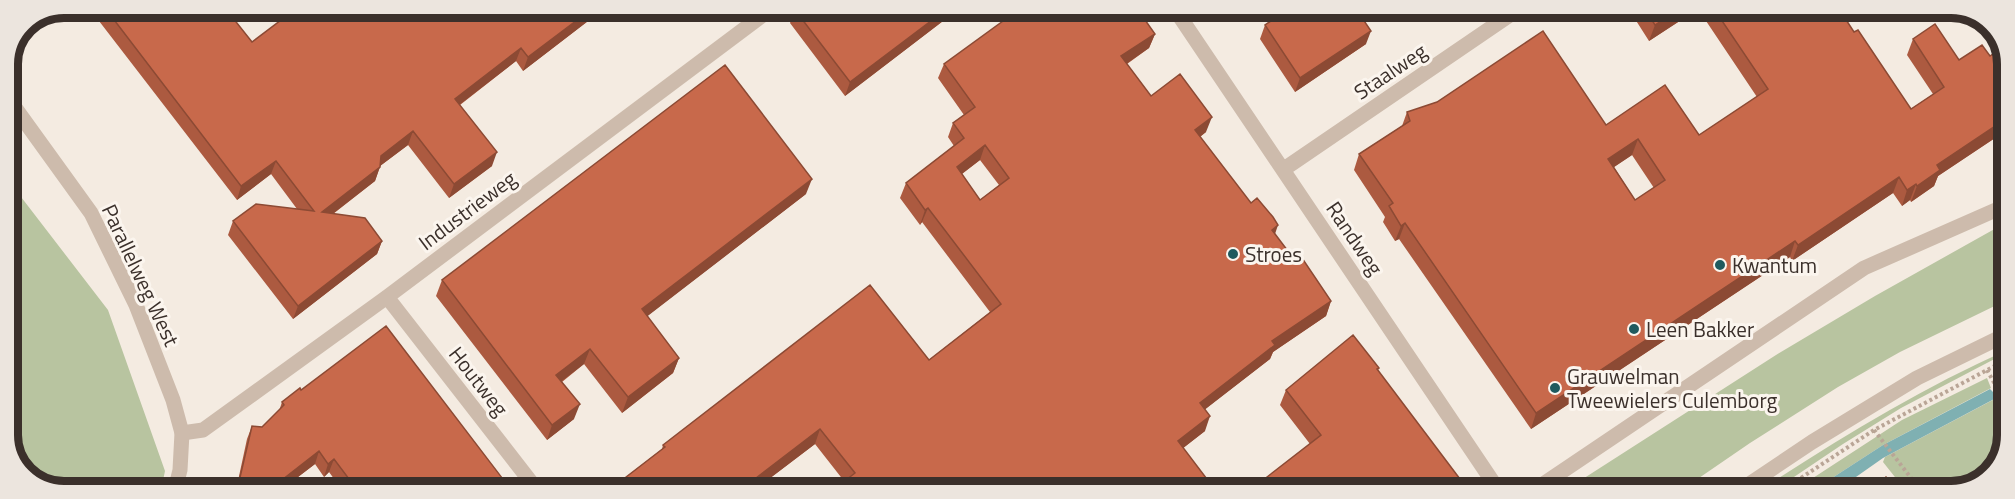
<svg xmlns="http://www.w3.org/2000/svg" width="2015" height="499" font-family="'Titillium Web',sans-serif">
  <rect width="100%" height="100%" fill="#f4ebe1"/>
  <!-- green -->
  <path fill="#b8c4a0" d="M8,180L108,310L165,471L161,490H53L22,472L8,442Z
    M2007,222V300L1900,352L1838,387L1750,443L1680,491H1564L1776,355L1875,296Z
    M2007,350L2006,353L1901,408L1843,444L1773,491H1759C1838,439 1920,389 2007,350Z
    M1987,378L1991,388L1883,445L1812,491H1793L1902,420Z
    M2006,393V446L1986,480L1951,491H1906L1883,462L1885,457Z"/>
  <!-- water -->
  <path fill="#7fb0b2" d="M1990,389L1998,397L1883,458L1836,491H1812L1883,445Z"/>
  <g fill="none" stroke-linecap="round" stroke-linejoin="round">
    <!-- path -->
    <path stroke="#b9a596" stroke-width="4" stroke-dasharray="3 3" stroke-linecap="butt" d="M1987,370L2006,404
      M1874,430L1921,491
      M1781,491L1874,430L2006,360"/>
    <!-- minor -->
    <path stroke="#cdbbac" stroke-width="15" d="M1174,8L1499,491
      M1284,169L1520,8
      M387,297L538,491
      M182,433L203,430L387,297L772,8
      M1533,491L1864,268L2007,205"/>
    <!-- tertiary -->
    <path stroke="#cdbbac" stroke-width="15" d="M8,98L91,213L136,305L173,400L182,433L180,470L175,490
      M1739,491L1812,442L1917,378L2007,334"/>
  </g>
  <!-- wall -->
  <path fill="#ac5a40" fill-rule="evenodd" d="M89,8H225L252,42L297,8H605L523,71L516,61L460,105L492,166L449,198L408,145L380,166L375,181L333,214L382,241L377,254L293,319L228,235L233,221L297,209L271,174L237,200Z
    M960,8L845,96L790,23L795,10Z
    M1290,8H1380L1363,19L1366,44L1295,92L1260,39L1265,25Z
    M1628,8L1839,9L1854,32L1911,109L1933,94L1907,55L1913,39L1959,60L1990,56L2007,57V130L1938,176L1934,186L1911,202L1910,200L1902,206L1893,193L1792,261L1790,257L1531,429L1399,239L1395,241L1383,222L1385,217L1354,170L1359,154L1402,126L1407,112L1606,125L1699,135L1757,97L1698,9L1649,41ZM1632,155L1654,188L1635,200L1614,167Z
    M1155,34L1149,48L1127,64L1151,96L1206,132L1200,137L1294,259L1331,301L1326,316L1273,352L1270,359L1205,409V431L1183,448L844,481L815,444L753,491H608L662,449L663,445L929,360L990,312L922,222L920,225L900,198L906,183L954,146L948,137L953,123L964,115L938,78L944,64ZM980,160L999,185L980,200L962,174Z
    M806,194L647,316L679,358L673,373L622,413L584,364L562,382L574,419L547,440L436,296L442,280Z
    M1379,368L1378,371L1465,491L1310,444L1280,405L1286,390Z
    M301,390L512,491H343L329,472L324,477L315,464L281,490H236L247,439L252,426L262,427L279,411L282,402Z"/>
  <!-- shaded-wall -->
  <path fill="#8c4a34" d="M593,8H605L523,71L528,57Z
    M948,8H960L845,96L850,82Z
    M1364,8H1380L1354,26L1358,12Z
    M1680,8L1698,9L1649,41L1655,25Z
    M1371,31L1366,44L1295,92L1300,78Z
    M1155,34L1149,48L1116,71L1121,56Z
    M521,48L516,61L450,112L455,99Z
    M1212,117L1206,132L1189,145L1195,130Z
    M2007,118V130L1938,176L1934,186L1911,202L1917,186L1937,165Z
    M413,131L408,145L376,169L381,156Z
    M1638,139L1632,155L1602,175L1608,159Z
    M985,145L980,160L951,182L957,167Z
    M497,152L492,166L449,198L454,184Z
    M276,161L271,174L237,200L241,186Z
    M380,167L375,181L317,226L322,212Z
    M1899,177L1893,193L1792,261L1798,245Z
    M812,179L806,194L636,325L642,309Z
    M1916,184L1910,200L1902,206L1907,190Z
    M928,208L922,222L920,225L925,210Z
    M1405,223L1399,239L1395,241L1401,226Z
    M1278,225L1273,240L1272,230Z
    M382,241L377,254L293,319L298,306Z
    M1795,241L1790,257L1531,429L1536,413Z
    M1331,301L1326,316L1273,352L1270,359L1194,418L1200,403L1272,341Z
    M590,349L584,364L550,390L556,375Z
    M679,358L673,373L622,413L628,397Z
    M580,404L574,419L547,440L552,425Z
    M1210,416L1205,431L1173,456L1178,441Z
    M820,429L815,444L753,491H739Z
    M319,451L315,464L281,490H269Z
    M334,459L329,472L324,477L328,464Z"/>
  <!-- building -->
  <path fill="#c8694b" stroke="#8c4a34" stroke-width="1.5" fill-rule="evenodd" d="M105,8H225L252,42L297,8H593L528,57L521,48L455,99L497,152L454,184L413,131L381,156L380,167L322,212L365,218L382,241L298,306L233,221L256,204L314,211L276,161L241,186Z
    M797,8H948L850,82L795,10Z
    M1021,8H1134L1136,11L1138,10L1155,34L1121,56L1151,96L1180,74L1212,117L1195,130L1251,203L1257,198L1273,217L1278,225L1272,230L1294,259L1300,255L1331,301L1272,341L1275,345L1200,403L1210,416L1178,441L1216,491H832L855,473L820,429L739,491H608L665,447L663,445L870,285L929,360L1001,304L928,208L925,210L906,183L964,138L953,123L975,107L944,64ZM985,145L1009,178L980,200L957,167Z
    M1290,8H1364L1358,12L1371,31L1300,78L1265,25Z
    M1644,8H1680L1655,25Z
    M1714,9H1839L1854,32L1858,30L1911,109L1944,87L1913,39L1935,24L1959,60L1982,45L1990,56L2003,47L2007,57V118L1937,165L1940,170L1917,186L1916,184L1907,190L1899,177L1798,245L1795,241L1536,413L1405,223L1401,226L1389,206L1393,203L1359,154L1410,121L1407,112L1437,102L1543,31L1606,125L1665,85L1699,135L1768,89ZM1638,139L1665,180L1635,200L1608,159Z
    M725,65L812,179L642,309L679,358L628,397L590,349L556,375L580,404L552,425L442,280Z
    M386,326L512,491H358L334,459L328,464L319,451L269,490H237L252,426L262,427L284,405L282,402L300,388L301,390Z
    M1353,335L1379,368L1377,369L1466,487L1465,491H1249L1321,435L1286,390Z
    M1886,477L1898,491H1866Z
    M1851,485L1860,491H1838Z"/>
  <!-- markers -->
  <g fill="#1f5a5e" stroke="#fbf5ee" stroke-width="2">
    <circle cx="1233" cy="254" r="6"/>
    <circle cx="1720" cy="265" r="6"/>
    <circle cx="1634" cy="329" r="6"/>
    <circle cx="1555" cy="388" r="6"/>
  </g>
  <g text-anchor="middle" dominant-baseline="central" stroke-width="6" stroke-linejoin="round" paint-order="stroke">
    <!-- street labels -->
    <g font-size="21" fill="#3b302b" stroke="#fbf5ee">
      <text transform="translate(1390 71) rotate(-34)">Staalweg</text>
      <text transform="translate(467 210) rotate(-37)">Industrieweg</text>
      <text transform="translate(1355 238) rotate(56)">Randweg</text>
      <text transform="translate(141 275) rotate(65)">Parallelweg West</text>
      <text transform="translate(479 381) rotate(52)">Houtweg</text>
    </g>
    <!-- poi labels -->
    <g font-size="21" fill="#3b302b" stroke="#fbf5ee" text-anchor="start">
      <text x="1245" y="254">Stroes</text>
      <text x="1732" y="265">Kwantum</text>
      <text x="1646" y="329">Leen Bakker</text>
      <text x="1567" y="376">Grauwelman<tspan x="1567" dy="24">Tweewielers Culemborg</tspan></text>
    </g>
  </g>
  <!-- crop -->
  <path d="M0 0H2015V499H0ZM64 18H1951A46 46 0 0 1 1997 64V435A46 46 0 0 1 1951 481H64A46 46 0 0 1 18 435V64A46 46 0 0 1 64 18Z" fill="#ece5de" fill-rule="evenodd"/>
  <path fill="none" stroke="#3b302b" stroke-width="8" d="M64 18H1951A46 46 0 0 1 1997 64V435A46 46 0 0 1 1951 481H64A46 46 0 0 1 18 435V64A46 46 0 0 1 64 18Z"/>
</svg>
